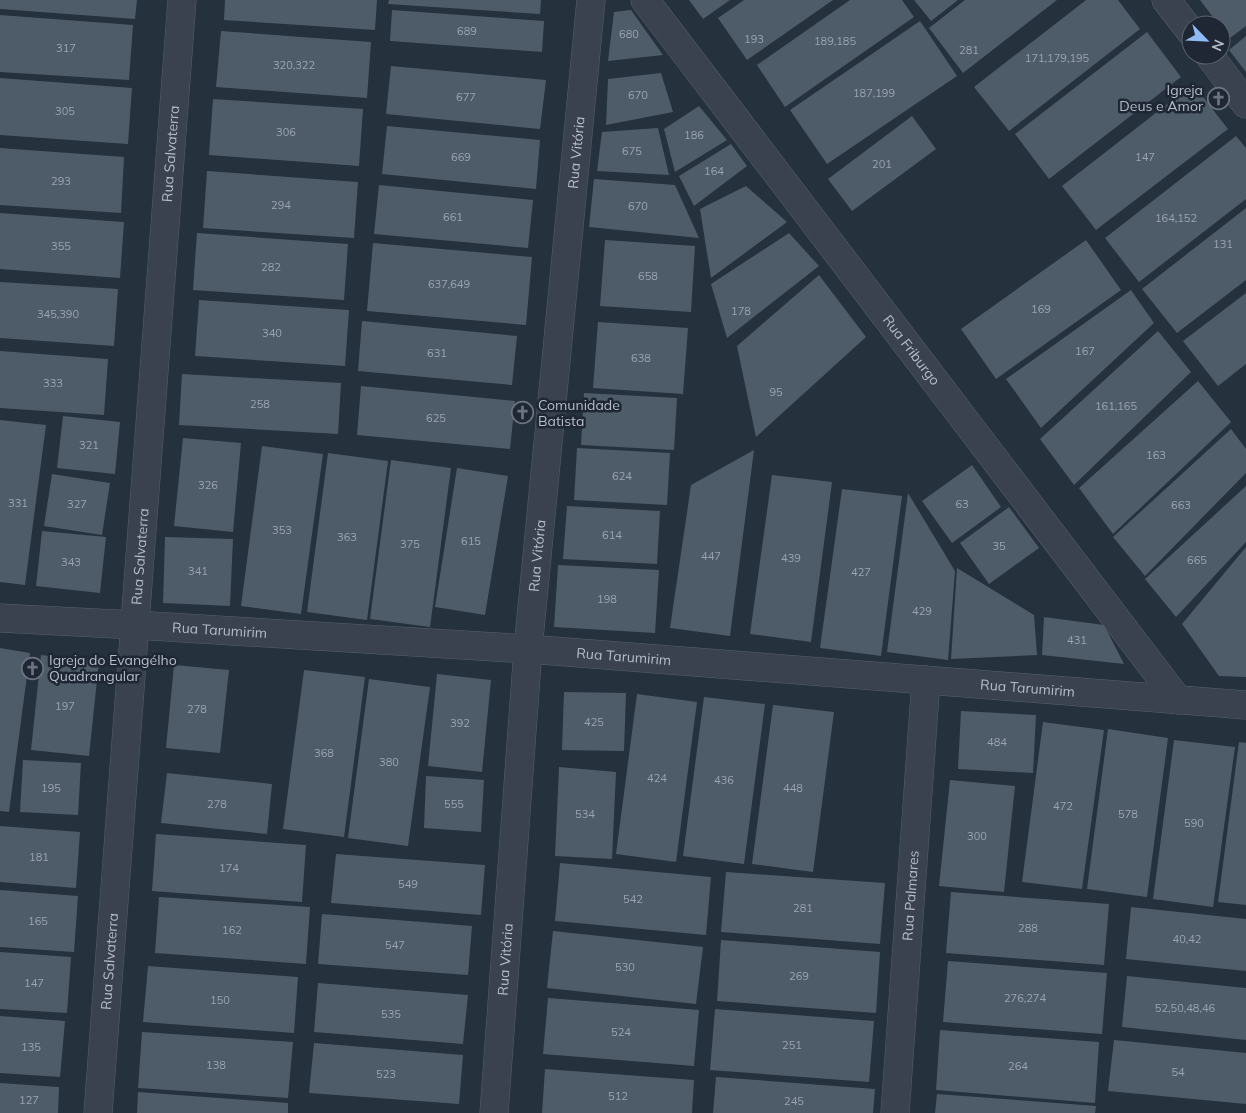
<svg xmlns="http://www.w3.org/2000/svg" width="1246" height="1113" font-family="Mulish,sans-serif">
  <rect width="100%" height="100%" fill="#25313d"/>
  <!-- building -->
  <path fill="#4e5b69" d="M0,0H137L135,19L0,9Z
    M225,0H377L375,30L224,20Z
    M389,0H541L540,14L388,4Z
    M689,0H730L703,19Z
    M744,0H833L747,60L718,18Z
    M850,0H902L914,17L785,107L757,65Z
    M914,0H958L931,21Z
    M965,0H1057L963,73L929,28Z
    M1086,0H1118L1140,29L1009,131L974,87Z
    M1200,0H1246V26L1230,38L1221,27V25H1219Z
    M392,10L544,21L542,52L390,41Z
    M631,10L663,55L608,61L614,12Z
    M0,15L133,25L129,80L0,72Z
    M920,21L957,76L827,164L790,110Z
    M221,31L371,42L367,98L216,87Z
    M1147,32L1181,77L1049,179L1015,134Z
    M1246,36V72L1229,50Z
    M391,66L546,80L540,129L386,114Z
    M661,73L673,112L606,125L608,79Z
    M0,78L132,88L128,144L0,135Z
    M1193,84L1228,129L1096,230L1062,186Z
    M213,99L363,109L359,166L209,155Z
    M699,106L727,140L675,172L664,129Z
    M912,116L936,149L852,211L828,179Z
    M387,126L540,140L536,189L382,174Z
    M658,128L669,175L597,171L602,132Z
    M1236,136L1246,148V199L1139,282L1105,238Z
    M731,144L747,166L694,206L679,176Z
    M0,148L124,157L121,213L0,205Z
    M207,171L358,182L354,238L203,228Z
    M594,179L675,185L699,238L589,227Z
    M379,185L533,200L528,248L374,234Z
    M746,186L787,222L711,278L700,209Z
    M1246,208V280L1177,333L1142,289Z
    M0,213L124,222L120,278L0,269Z
    M197,233L348,244L344,300L193,290Z
    M789,233L819,266L727,338L711,284Z
    M605,240L695,246L691,312L600,306Z
    M1086,240L1121,290L996,379L961,329Z
    M373,243L532,257L526,325L367,311Z
    M819,275L866,337L756,437L737,346Z
    M0,282L118,289L114,346L0,338Z
    M1131,290L1154,323L1041,428L1006,379Z
    M1246,293V364L1218,386L1183,341Z
    M199,300L349,310L345,366L195,356Z
    M362,321L517,336L512,385L358,371Z
    M598,322L688,328L683,394L593,388Z
    M1158,331L1191,372L1074,485L1040,439Z
    M0,351L108,359L104,415L0,408Z
    M182,374L341,383L338,434L179,425Z
    M1198,381L1231,422L1113,534L1079,488Z
    M361,386L515,401L510,449L357,435Z
    M584,393L677,398L674,450L581,445Z
    M63,416L120,422L115,474L57,468Z
    M0,420L46,425L25,585L0,582Z
    M1231,429L1246,449V473L1145,576L1113,537Z
    M183,438L241,443L233,532L174,526Z
    M262,446L323,454L301,614L241,606Z
    M577,448L670,453L667,505L574,500Z
    M754,450L730,636L670,628L691,485Z
    M328,453L388,461L367,620L307,612Z
    M391,460L451,468L430,627L370,619Z
    M972,465L1001,507L952,543L922,501Z
    M457,468L508,476L485,615L435,607Z
    M52,474L110,483L102,535L44,526Z
    M772,475L832,482L811,642L750,634Z
    M1246,486V542L1176,617L1145,579Z
    M842,489L902,496L881,656L820,648Z
    M908,493L955,571L948,660L887,652Z
    M567,506L660,511L657,564L563,559Z
    M1009,507L1039,548L989,584L960,543Z
    M42,531L106,537L100,593L36,586Z
    M165,537L233,539L230,606L163,603Z
    M1246,547V677L1219,676L1182,624Z
    M558,565L659,570L655,633L554,627Z
    M957,568L1034,615L1037,655L951,659Z
    M1044,617L1104,625L1124,664L1042,655Z
    M0,648L30,653L9,812L0,811Z
    M41,655L99,661L89,756L31,750Z
    M174,665L229,670L220,753L166,748Z
    M304,670L365,677L344,837L283,829Z
    M437,674L491,680L482,772L428,766Z
    M369,679L430,687L408,846L348,838Z
    M564,692L626,693L624,751L562,750Z
    M637,694L697,702L676,862L616,854Z
    M704,697L765,704L744,864L683,856Z
    M773,705L834,712L813,872L752,864Z
    M961,711L1036,715L1033,773L958,769Z
    M1043,722L1104,730L1082,889L1022,882Z
    M1108,729L1168,738L1147,897L1087,889Z
    M1174,740L1235,747L1213,907L1153,899Z
    M1239,742L1246,743V905L1218,902Z
    M23,760L81,763L78,815L20,812Z
    M559,767L616,772L612,859L555,856Z
    M167,773L272,784L267,834L161,823Z
    M426,776L484,780L481,832L424,828Z
    M950,780L1015,786L1004,892L939,886Z
    M0,826L80,832L76,888L0,882Z
    M156,834L306,845L302,902L152,891Z
    M336,854L485,865L481,915L331,903Z
    M560,863L711,877L706,935L555,921Z
    M726,872L885,883L880,944L721,932Z
    M0,890L78,896L74,952L0,947Z
    M951,892L1109,904L1104,965L946,953Z
    M159,897L310,907L306,964L155,953Z
    M1131,907L1246,919V971L1126,959Z
    M322,914L472,926L468,975L318,964Z
    M553,931L703,947L696,1004L547,988Z
    M721,940L880,952L876,1013L717,1001Z
    M0,952L71,957L67,1013L0,1009Z
    M948,961L1107,973L1102,1034L943,1022Z
    M148,966L298,977L294,1033L143,1022Z
    M1127,976L1246,988V1040L1122,1027Z
    M318,983L468,995L463,1044L314,1032Z
    M548,998L699,1010L694,1066L543,1054Z
    M715,1009L874,1021L869,1082L710,1070Z
    M0,1016L65,1021L60,1077L0,1073Z
    M940,1030L1099,1042L1095,1103L936,1090Z
    M142,1032L293,1042L288,1098L138,1088Z
    M1114,1040L1246,1053V1104L1108,1091Z
    M314,1043L463,1055L459,1104L309,1093Z
    M545,1069L694,1080L692,1113H542Z
    M716,1077L875,1089L873,1113H713Z
    M0,1083L59,1087L58,1113H0Z
    M138,1092L288,1103V1113H137Z
    M937,1094L1096,1106L1095,1113H935Z"/>
  <g fill="none" stroke-linecap="round" stroke-linejoin="round">
    <defs>
      <g id="minor">
        <path id="s1" d="M645,0L1178,700"/>
        <path d="M1166,0L1191,32"/>
        <path d="M1209,55L1246,104"/>
        <path id="s2" d="M0,618L135,625L528,649L1246,705"/>
        <path id="s3" d="M98,1113L182,0"/>
        <path id="s4" d="M494,1113L528,649L591,0"/>
        <path id="s5" d="M895,1113L926,680"/>
      </g>
    </defs>
    <!-- minor casing -->
    <use href="#minor" stroke="#57606c" stroke-width="29"/>
    <!-- minor -->
    <use href="#minor" stroke="#39424e" stroke-width="28"/>
  </g>
  <!-- icons -->
  <defs>
    <symbol id="church-ring" viewBox="-11 -11 22 22"><circle r="9.5" fill="#1e2733" stroke="#6b7280" stroke-width="1.5"/><path d="M-1.2-6h2.4v3.5h3.3v2.4h-3.3V6h-2.4V-.1h-3.3v-2.4h3.3Z" fill="#6b7280"/></symbol>
  </defs>
  <g fill-rule="evenodd">
    <use href="#church-ring" x="1206" y="86" width="25" height="25"/>
    <use href="#church-ring" x="510" y="400" width="25" height="25"/>
    <use href="#church-ring" x="20" y="656" width="25" height="25"/>
  </g>
  <g text-anchor="middle" dominant-baseline="central" stroke-width="5" stroke-linejoin="round" paint-order="stroke">
    <!-- number labels -->
    <g font-size="11" fill="#9ba4b1">
      <text x="467" y="31">689</text>
      <text x="629" y="34">680</text>
      <text x="754" y="39">193</text>
      <text x="835" y="41">189,185</text>
      <text x="66" y="48">317</text>
      <text x="969" y="50">281</text>
      <text x="1057" y="58">171,179,195</text>
      <text x="294" y="65">320,322</text>
      <text x="874" y="93">187,199</text>
      <text x="638" y="95">670</text>
      <text x="466" y="97">677</text>
      <text x="65" y="111">305</text>
      <text x="286" y="132">306</text>
      <text x="694" y="135">186</text>
      <text x="632" y="151">675</text>
      <text x="461" y="157">669</text>
      <text x="1145" y="157">147</text>
      <text x="882" y="164">201</text>
      <text x="714" y="171">164</text>
      <text x="61" y="181">293</text>
      <text x="281" y="205">294</text>
      <text x="638" y="206">670</text>
      <text x="453" y="217">661</text>
      <text x="1176" y="218">164,152</text>
      <text x="1223" y="244">131</text>
      <text x="61" y="246">355</text>
      <text x="271" y="267">282</text>
      <text x="648" y="276">658</text>
      <text x="449" y="284">637,649</text>
      <text x="1041" y="309">169</text>
      <text x="741" y="311">178</text>
      <text x="58" y="314">345,390</text>
      <text x="272" y="333">340</text>
      <text x="1085" y="351">167</text>
      <text x="437" y="353">631</text>
      <text x="641" y="358">638</text>
      <text x="53" y="383">333</text>
      <text x="776" y="392">95</text>
      <text x="260" y="404">258</text>
      <text x="1116" y="406">161,165</text>
      <text x="436" y="418">625</text>
      <text x="89" y="445">321</text>
      <text x="1156" y="455">163</text>
      <text x="622" y="476">624</text>
      <text x="208" y="485">326</text>
      <text x="18" y="503">331</text>
      <text x="77" y="504">327</text>
      <text x="962" y="504">63</text>
      <text x="1181" y="505">663</text>
      <text x="282" y="530">353</text>
      <text x="612" y="535">614</text>
      <text x="347" y="537">363</text>
      <text x="471" y="541">615</text>
      <text x="410" y="544">375</text>
      <text x="999" y="546">35</text>
      <text x="711" y="556">447</text>
      <text x="791" y="558">439</text>
      <text x="1197" y="560">665</text>
      <text x="71" y="562">343</text>
      <text x="198" y="571">341</text>
      <text x="861" y="572">427</text>
      <text x="607" y="599">198</text>
      <text x="922" y="611">429</text>
      <text x="1077" y="640">431</text>
      <text x="65" y="706">197</text>
      <text x="197" y="709">278</text>
      <text x="594" y="722">425</text>
      <text x="460" y="723">392</text>
      <text x="997" y="742">484</text>
      <text x="324" y="753">368</text>
      <text x="389" y="762">380</text>
      <text x="657" y="778">424</text>
      <text x="724" y="780">436</text>
      <text x="51" y="788">195</text>
      <text x="793" y="788">448</text>
      <text x="217" y="804">278</text>
      <text x="454" y="804">555</text>
      <text x="1063" y="806">472</text>
      <text x="585" y="814">534</text>
      <text x="1128" y="814">578</text>
      <text x="1194" y="823">590</text>
      <text x="977" y="836">300</text>
      <text x="39" y="857">181</text>
      <text x="229" y="868">174</text>
      <text x="408" y="884">549</text>
      <text x="633" y="899">542</text>
      <text x="803" y="908">281</text>
      <text x="38" y="921">165</text>
      <text x="1028" y="928">288</text>
      <text x="232" y="930">162</text>
      <text x="1187" y="939">40,42</text>
      <text x="395" y="945">547</text>
      <text x="625" y="967">530</text>
      <text x="799" y="976">269</text>
      <text x="34" y="983">147</text>
      <text x="1025" y="998">276,274</text>
      <text x="220" y="1000">150</text>
      <text x="1185" y="1008">52,50,48,46</text>
      <text x="391" y="1014">535</text>
      <text x="621" y="1032">524</text>
      <text x="792" y="1045">251</text>
      <text x="31" y="1047">135</text>
      <text x="216" y="1065">138</text>
      <text x="1018" y="1066">264</text>
      <text x="1178" y="1072">54</text>
      <text x="386" y="1074">523</text>
      <text x="618" y="1096">512</text>
      <text x="29" y="1100">127</text>
      <text x="794" y="1101">245</text>
    </g>
    <!-- poi labels -->
    <g font-size="14" fill="#b5bdc9" stroke="#1e2733" text-anchor="start">
      <text x="1203" y="90" text-anchor="end">Igreja<tspan x="1203" dy="16">Deus e Amor</tspan></text>
      <text x="538" y="405">Comunidade<tspan x="538" dy="16">Batista</tspan></text>
      <text x="49" y="660">Igreja do Evangélho<tspan x="49" dy="16">Quadrangular</tspan></text>
    </g>
    <!-- street labels -->
    <g font-size="14" fill="#b5bdc9" stroke="#1e2733">
      <text stroke="none"><textPath href="#s3" startOffset="962">Rua Salvaterra</textPath></text>
      <text stroke="none"><textPath href="#s4" startOffset="964">Rua Vitória</textPath></text>
      <text stroke="none"><textPath href="#s1" startOffset="440">Rua Friburgo</textPath></text>
      <text stroke="none"><textPath href="#s3" startOffset="558">Rua Salvaterra</textPath></text>
      <text stroke="none"><textPath href="#s4" startOffset="559">Rua Vitória</textPath></text>
      <text stroke="none"><textPath href="#s2" startOffset="220">Rua Tarumirim</textPath></text>
      <text stroke="none"><textPath href="#s2" startOffset="625">Rua Tarumirim</textPath></text>
      <text stroke="none"><textPath href="#s2" startOffset="1030">Rua Tarumirim</textPath></text>
      <text stroke="none"><textPath href="#s5" startOffset="218">Rua Palmares</textPath></text>
      <text stroke="none"><textPath href="#s3" startOffset="152">Rua Salvaterra</textPath></text>
      <text stroke="none"><textPath href="#s4" startOffset="154">Rua Vitória</textPath></text>
    </g>
  </g>
  <!-- north arrow -->
  <g transform="translate(1206 40) rotate(114)"><circle r="24" fill="#1e2733" stroke="#5a636f"/>
  <path d="M0-4L9 19L0 12L-9 19Z" fill="#8ebaf5"/>
  <text y="-8" font-size="14" font-weight="bold" text-anchor="middle" fill="#b5bdc9">N</text>
  </g>
</svg>
